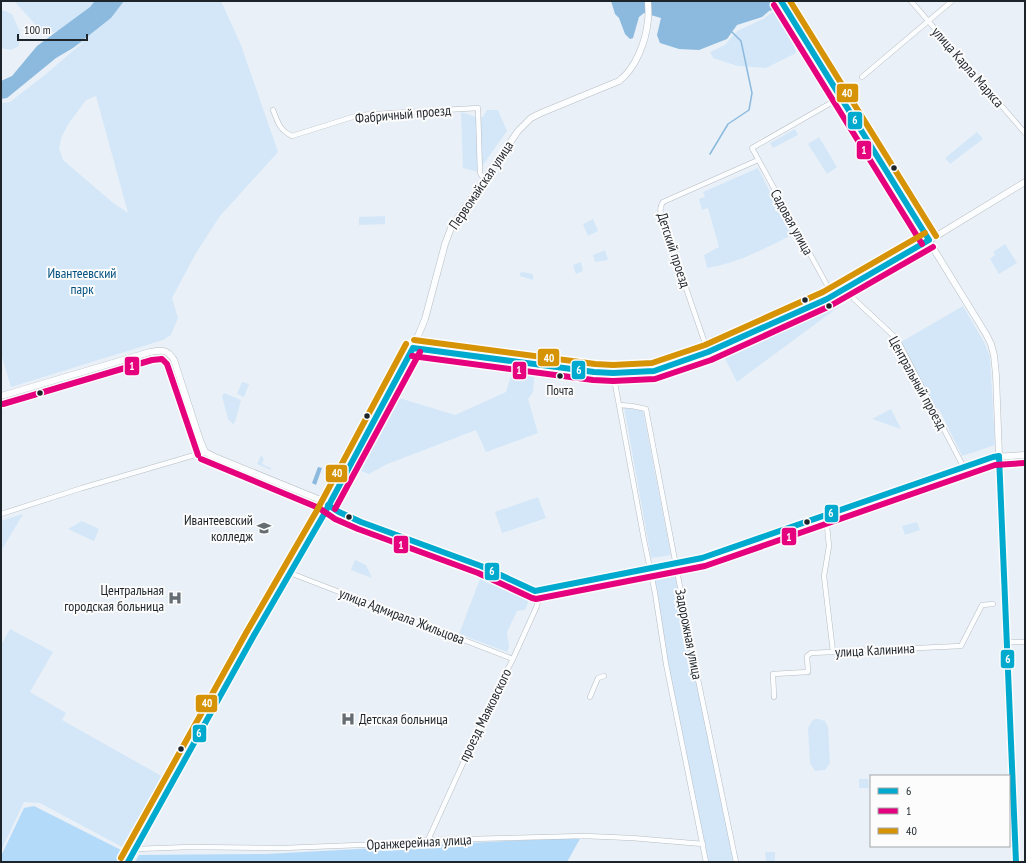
<svg xmlns="http://www.w3.org/2000/svg" width="1026" height="863" font-family="'PT Sans Narrow',sans-serif">
  <rect width="100%" height="100%" fill="#e9f0f7"/>
  <!-- green -->
  <path fill="#d4e7f8" fill-rule="evenodd" d="M14,1H97L94,2L90,7L59,30L44,36L36,25Z
    M124,1H221L241,45L278,152L220,216L196,253L172,298L178,318L171,335L163,340L11,387L1,354V103L10,102L46,74L75,49L86,41L73,48L111,18ZM96,96L128,213L112,202L63,160L59,148L62,136L69,123L86,100Z
    M2,10L12,14L20,32L19,46L11,50L1,48Z
    M774,11C787,21 792,38 796,53L766,68L738,66L713,58L710,52L725,45L737,31L763,19Z
    M487,110H498L507,131L478,172L463,168L461,112L476,117H483Z
    M795,129L798,135L773,148L770,143Z
    M977,132L983,139L950,164L945,158Z
    M819,137L837,167L827,174L808,144Z
    M758,168L792,235C766,248 735,264 707,268L704,255L719,247L708,208L702,210L699,199L705,197L703,192Z
    M385,216V224L359,225V217Z
    M593,219L598,231L588,236L583,224Z
    M1005,244L1017,263L999,274L990,259L995,255L993,252Z
    M605,250L608,260L595,262L593,255Z
    M581,262L583,271L576,274L573,265Z
    M523,272L533,274V280L520,276V273Z
    M846,297L848,300L737,382L721,351L740,342H743L825,306L826,307Z
    M963,306L985,344L990,357L995,445L962,456L939,409L936,410L901,342Z
    M524,365L535,368L533,392L528,399L538,433L486,452L476,430L385,465L369,474L353,468L396,397L455,415L506,392L513,368Z
    M242,382L249,384L244,397L237,394Z
    M224,393L241,400L235,422L233,424L228,419L222,396Z
    M624,407L643,411L671,555L651,558Z
    M891,409L901,429L872,419Z
    M261,455L264,459L262,464L271,468V470L257,464Z
    M538,497L546,518L502,533L495,512Z
    M23,514L1,551V521Z
    M82,521L99,529L94,541L68,529Z
    M917,522L920,530L905,535L902,526Z
    M355,560L366,565L372,578L351,570Z
    M483,571L532,593L525,610L517,611L507,632L509,648L507,652L459,634Z
    M675,572L736,862H706L666,664L659,602L654,577Z
    M10,629L53,652L30,692L66,713L62,720L165,778L126,849L40,803L24,802L1,851V645Z
    M815,719H818L825,721L828,727L830,763L825,770L815,771L810,763L808,728L812,721Z
    M859,779H868L869,788H859Z
    M765,852H775V862H766Z"/>
  <!-- forest -->
  <path fill="#b4daf9" d="M34,806L127,853L122,862H1V856L24,808Z
    M581,837L567,862H135L139,855L267,854Z"/>
  <!-- water -->
  <path fill="#8cbadf" d="M97,1H124L111,18L73,48L56,58L7,98L1,99V81L12,76L37,46L90,7L94,2Z
    M611,1H787L777,9L769,11L762,17L737,25L727,39L699,50L679,49L660,43L657,35L661,18L644,13L639,17L633,38L630,39L625,34L619,18L615,14Z
    M318,467L322,468L316,485L312,483Z"/>
  <g fill="none" stroke-linecap="round" stroke-linejoin="round">
    <!-- stream -->
    <path stroke="#8cbadf" stroke-width="1.5" d="M710,154L728,124L749,110L752,93L741,41L732,32"/>
    <defs>
      <path id="street" d="M911,1L1025,133
        M862,77L952,1
        M829,104L752,148L833,296
        M273,110C278,122 279,130 292,136L359,115L478,108L480,173L484,179
        M846,288L854,299L897,339L964,468
        M708,352L666,230C663,221 657,210 663,202L758,160
        M613,373L619,405L632,406L646,409L695,665L736,862
        M619,405L644,540L655,593L666,664L706,862
        M1,514L82,488L205,452
        M823,517L827,526L829,546L824,576L833,652
        M290,573L513,659
        M1006,642H1025
        M590,697L598,678L604,676
        M774,697L773,674L808,672L807,656L811,653L961,646L982,605L993,604
        M428,840L495,693L512,661L536,608L542,590
        M136,849L190,847L283,848L410,843L428,840L584,836L632,838L703,844"/>
      <path id="secondary" d="M781,1L986,334L991,344L994,355L996,375L1006,642L1016,862
        M413,348L594,372L613,373L654,371L708,352L759,330L827,299L938,235L1025,182
        M1,396L150,352C162,350 167,349 174,360L200,440L205,452L215,457L323,501L339,512L361,522L481,566L535,591L545,590L587,580L702,558L843,510L993,457L1025,455
        M128,862L253,637L323,516L413,348L425,319L445,244L451,228L518,131L531,118L541,113L619,81C636,68 646,41 648,20C649,14 648,7 648,1"/>
    </defs>
    <!-- street casing -->
    <use href="#street" stroke="#b8bdc3" stroke-width="5.5"/>
    <!-- secondary casing -->
    <use href="#secondary" stroke="#b8bdc3" stroke-width="7"/>
    <!-- street -->
    <use href="#street" stroke="#fcfdfe" stroke-width="4.5"/>
    <!-- secondary -->
    <use href="#secondary" stroke="#fcfdfe" stroke-width="6"/>
    <defs>
      <path id="bus-1" d="M781,1L929,240
        M413,348L594,372L613,373L654,371L708,352L827,299L929,240
        M999,456L1016,862
        M328,505L339,512L361,522L481,566L535,591L702,558L993,457L999,456
        M128,862L253,637L323,516L413,348"/>
      <path id="bus-2" d="M774,5L922,244
        M412,356L593,380L613,381L655,379L711,360L830,306L933,247
        M3,404L152,360L162,359L167,364L198,455
        M201,459L319,508L335,519L358,529L478,573L532,598L536,599L705,566L995,465L1025,463
        M335,509L420,352"/>
      <path id="bus-3" d="M790,1L936,236
        M414,340L595,364L613,365L652,363L705,345L823,292L925,233
        M121,858L246,633L316,512L406,344"/>
    </defs>
    <!-- bus-1 casing -->
    <use href="#bus-1" stroke="#fcfcfc" stroke-width="9"/>
    <!-- bus-2 casing -->
    <use href="#bus-2" stroke="#fcfcfc" stroke-width="9"/>
    <!-- bus-3 casing -->
    <use href="#bus-3" stroke="#fcfcfc" stroke-width="9"/>
    <!-- bus-1 -->
    <use href="#bus-1" stroke="#00a9ce" stroke-width="6"/>
    <!-- bus-2 -->
    <use href="#bus-2" stroke="#e5007d" stroke-width="6"/>
    <!-- bus-3 -->
    <use href="#bus-3" stroke="#d69306" stroke-width="6"/>
  </g>
  <!-- icons -->
  <defs>
    <symbol id="university-bare" viewBox="-9 -9 18 18"><path d="M0-5L7-2L0 1L-7-2ZM-4 1L0 2.5L4 1V4Q0 6-4 4Z" fill="#656c72" stroke="#fcfcfc" stroke-width="2.5" paint-order="stroke"/></symbol>
    <symbol id="hospital-bare" viewBox="-9 -9 18 18"><path d="M-5-5h3v3.5h4V-5h3V5h-3V1.5h-4V5h-3Z" fill="#656c72" stroke="#fcfcfc" stroke-width="2.5" paint-order="stroke"/></symbol>
  </defs>
  <g fill-rule="evenodd">
    <use href="#university-bare" x="254" y="518" width="20" height="20"/>
    <use href="#hospital-bare" x="165" y="588" width="20" height="20"/>
    <use href="#hospital-bare" x="338" y="709" width="20" height="20"/>
  </g>
  <!-- markers -->
  <g fill="#1e252a" stroke="#fcfcfc" stroke-width="1.5">
    <circle cx="894" cy="168" r="3.5"/>
    <circle cx="805" cy="300" r="3.5"/>
    <circle cx="829" cy="306" r="3.5"/>
    <circle cx="560" cy="376" r="3.5"/>
    <circle cx="40" cy="393" r="3.5"/>
    <circle cx="367" cy="416" r="3.5"/>
    <circle cx="349" cy="517" r="3.5"/>
    <circle cx="807" cy="522" r="3.5"/>
    <circle cx="181" cy="749" r="3.5"/>
  </g>
  <g text-anchor="middle" dominant-baseline="central" stroke-width="4" stroke-linejoin="round" paint-order="stroke">
    <!-- bus labels -->
    <g font-size="13" fill="#1e252a" stroke="#fcfcfc">
      <text x="560" y="390">Почта</text>
    </g>
    <!-- street labels -->
    <g font-size="14" fill="#1e252a" stroke="#fcfcfc">
      <text transform="translate(968 67) rotate(49)">улица Карла Маркса</text>
      <text transform="translate(403 114) rotate(-5)">Фабричный проезд</text>
      <text transform="translate(481 185) rotate(-56)">Первомайская улица</text>
      <text transform="translate(792 222) rotate(61)">Садовая улица</text>
      <text transform="translate(674 250) rotate(72)">Детский проезд</text>
      <text transform="translate(918 383) rotate(61)">Центральный проезд</text>
      <text transform="translate(402 616) rotate(21)">улица Адмирала Жильцова</text>
      <text transform="translate(689 634) rotate(79)">Задорожная улица</text>
      <text transform="translate(875 650) rotate(-3)">улица Калинина</text>
      <text transform="translate(485 715) rotate(-64)">проезд Маяковского</text>
      <text transform="translate(419 842) rotate(-3)">Оранжерейная улица</text>
    </g>
    <!-- park labels -->
    <g font-size="14" fill="#025281" stroke="#fcfcfc">
      <text x="82" y="273">Ивантеевский<tspan x="82" dy="16">парк</tspan></text>
    </g>
    <!-- poi labels -->
    <g font-size="14" fill="#1e252a" stroke="#fcfcfc" text-anchor="end">
      <text x="253" y="520">Ивантеевский<tspan x="253" dy="16">колледж</tspan></text>
      <text x="164" y="590">Центральная<tspan x="164" dy="16">городская больница</tspan></text>
      <text x="359" y="719" text-anchor="start">Детская больница</text>
    </g>
  </g>
  <g stroke="#fcfcfc" stroke-width="1.5">
    <rect x="836" y="83" width="23" height="20" rx="4" fill="#d69306"/>
    <rect x="847" y="111" width="16" height="19" rx="4" fill="#00a9ce"/>
    <rect x="856" y="140" width="16" height="20" rx="4" fill="#e5007d"/>
    <rect x="537" y="348" width="23" height="19" rx="4" fill="#d69306"/>
    <rect x="124" y="356" width="16" height="20" rx="4" fill="#e5007d"/>
    <rect x="571" y="360" width="15" height="20" rx="4" fill="#00a9ce"/>
    <rect x="512" y="361" width="15" height="19" rx="4" fill="#e5007d"/>
    <rect x="325" y="464" width="23" height="19" rx="4" fill="#d69306"/>
    <rect x="824" y="504" width="15" height="19" rx="4" fill="#00a9ce"/>
    <rect x="781" y="527" width="16" height="19" rx="4" fill="#e5007d"/>
    <rect x="393" y="535" width="16" height="19" rx="4" fill="#e5007d"/>
    <rect x="484" y="562" width="16" height="19" rx="4" fill="#00a9ce"/>
    <rect x="1000" y="649" width="15" height="20" rx="4" fill="#00a9ce"/>
    <rect x="195" y="694" width="23" height="19" rx="4" fill="#d69306"/>
    <rect x="192" y="724" width="15" height="19" rx="4" fill="#00a9ce"/>
  </g>
  <g font-size="11" text-anchor="middle" font-weight="bold" fill="#fff">
    <text x="847" y="97">40</text>
    <text x="855" y="124">6</text>
    <text x="864" y="154">1</text>
    <text x="549" y="362">40</text>
    <text x="132" y="370">1</text>
    <text x="579" y="374">6</text>
    <text x="519" y="374">1</text>
    <text x="337" y="477">40</text>
    <text x="831" y="517">6</text>
    <text x="789" y="541">1</text>
    <text x="401" y="549">1</text>
    <text x="492" y="575">6</text>
    <text x="1008" y="663">6</text>
    <text x="207" y="707">40</text>
    <text x="199" y="737">6</text>
  </g>
  <!-- border -->
  <rect width="1026" height="863" fill="none" stroke="#1e252a" stroke-width="4"/>
  <!-- legend -->
  <rect x="870" y="775" width="140" height="72" fill="#fcfcfc" stroke="#a3a6a8"/>
  <rect x="878" y="788" width="20" height="6" fill="#00a9ce" stroke="#a3a6a8"/>
  <text x="906" y="795" font-size="12" fill="#1e252a">6</text>
  <rect x="878" y="808" width="20" height="6" fill="#e5007d" stroke="#a3a6a8"/>
  <text x="906" y="815" font-size="12" fill="#1e252a">1</text>
  <rect x="878" y="828" width="20" height="6" fill="#d69306" stroke="#a3a6a8"/>
  <text x="906" y="835" font-size="12" fill="#1e252a">40</text>
  <!-- scale -->
  <path d="M18 34v6h69v-6" fill="none" stroke="#1e252a" stroke-width="2"/>
  <text x="24" y="34" font-size="12" fill="#1e252a" stroke="#fcfcfc" stroke-width="3" paint-order="stroke">100 m</text>
</svg>
